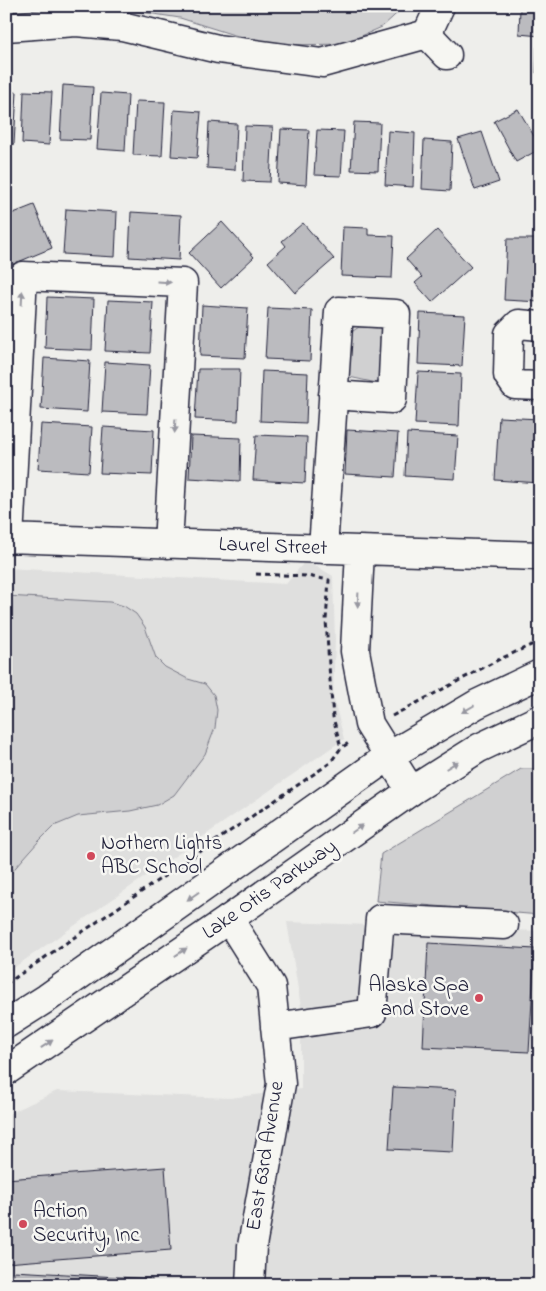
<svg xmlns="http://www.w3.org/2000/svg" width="546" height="1291" font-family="'Indie Flower',sans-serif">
  <rect width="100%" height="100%" fill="#eeeeeb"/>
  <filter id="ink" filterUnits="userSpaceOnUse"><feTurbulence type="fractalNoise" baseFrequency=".02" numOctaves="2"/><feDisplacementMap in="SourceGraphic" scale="10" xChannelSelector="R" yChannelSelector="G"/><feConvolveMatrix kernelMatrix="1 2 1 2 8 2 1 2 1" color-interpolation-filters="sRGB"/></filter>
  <g filter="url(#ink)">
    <!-- built -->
    <path fill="#dfdfde" d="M306,560L333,576L335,641L333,696L344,739L6,973V568L286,584Z
      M287,922L540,931V1196L536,1285H6V1115L57,1091L230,1098L301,1089V1007Z"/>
    <!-- green -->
    <path fill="#d0d0d1" stroke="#797986" d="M113,6H405L382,27L343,44L284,45L234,35L180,18L115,8Z
      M359,327L382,328L387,356L377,383L349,377L350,333Z
      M6,596L110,602L124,606L136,614L145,627L156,658L165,667L188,679L205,684L214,695L217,710L215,728L205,754L174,795L157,805L130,811L78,816L54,826L38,842L9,875L6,876Z
      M521,769H540V915L376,901L381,854Z"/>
    <!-- building -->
    <path fill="#bbbbbf" stroke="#22223b" d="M520,8L540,9V36L519,34Z
      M537,47H540V73H536Z
      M63,85L93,87L90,140L60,139Z
      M24,91L52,92L49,145L22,143Z
      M6,92H17L14,144H6Z
      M101,93L128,95L125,151L97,149Z
      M136,101L165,102L162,156L133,155Z
      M518,109L540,146V149L516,162L494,121Z
      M174,110L201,112L197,158L171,156Z
      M209,122L237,124L235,170L207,168Z
      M354,122L380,123L378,171L351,170Z
      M245,126L273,127L270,182L243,181Z
      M281,129L309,130L306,185L278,183Z
      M317,130L344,131L341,176L314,175Z
      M388,131L415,133L413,187L385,185Z
      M482,132L499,182L475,190L458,139Z
      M424,140L452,142L450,191L422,189Z
      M34,205L52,248L6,267V216Z
      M66,209L117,212L115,257L63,254Z
      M131,212L181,215L179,260L129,257Z
      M222,222L254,257L221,288L189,253Z
      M303,223L334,259L295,293L268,262L286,246L282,241Z
      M343,227L368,228V235L394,236L392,278L341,276Z
      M437,230L471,267L432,302L415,283L422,277L406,259Z
      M507,239H540V302L504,300Z
      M47,297L94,299L92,350L45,348Z
      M108,300L153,302L150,353L105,351Z
      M202,305L248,308L245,358L200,356Z
      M268,308L312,310L310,361L265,359Z
      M420,313L465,315L462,366L418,364Z
      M44,358L90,361L87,412L41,409Z
      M105,362L150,365L147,414L102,412Z
      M198,369H240L238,421L195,419Z
      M262,371L308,373L306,423L260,421Z
      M418,372L461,374L459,426L415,424Z
      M499,417L540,419V483L495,480Z
      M41,424L92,427L89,472L38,469Z
      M103,427L154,430L152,475L100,473Z
      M347,430L398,433L395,477L345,474Z
      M407,433L458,436L455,479L405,476Z
      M256,435L307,437L305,483L253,480Z
      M191,436L241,438L240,481L189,478Z
      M428,943L535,949L529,1052L423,1047Z
      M393,1087L456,1090L453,1152L389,1149Z
      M165,1167L171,1250L6,1263V1179Z
      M14,1271L152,1279V1285H13Z"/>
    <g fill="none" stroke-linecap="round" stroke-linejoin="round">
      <defs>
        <path id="minor" d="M6,27L76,22L122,26L218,49L322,63L427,34L440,6
          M427,34L447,55
          M540,326L519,324L509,334L508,375L515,385L540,386
          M6,538L540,556
          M9,539L23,276L183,283L168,544
          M323,549L339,311L396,314L392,399L333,395
          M360,551L355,651L369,724L411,791
          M229,919L271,986L281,1084L252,1246L250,1285
          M275,1027L372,1013L380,919L504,925"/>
        <path id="major" d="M6,1024L47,998L389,756L477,704L540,674
          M6,1071L229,919L411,791L479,748L540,719"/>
      </defs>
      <!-- minor casing -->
      <use href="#minor" stroke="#22223b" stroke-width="31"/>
      <!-- major casing -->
      <use href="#major" stroke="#22223b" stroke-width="31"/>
      <!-- path -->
      <path stroke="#22223b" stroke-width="3" stroke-dasharray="5 4" stroke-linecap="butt" d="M256,574L307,576L329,580L326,620L330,680L333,717L341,748
        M392,716L498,660L540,641
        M6,984L330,763L341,748L350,742"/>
      <!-- minor -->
      <use href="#minor" stroke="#f6f6f2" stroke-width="28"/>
      <!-- major -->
      <use href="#major" stroke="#f6f6f2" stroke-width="28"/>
    </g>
    <!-- one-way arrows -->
    <defs><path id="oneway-solid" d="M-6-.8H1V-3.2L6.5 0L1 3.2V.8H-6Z" transform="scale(1.25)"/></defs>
    <g fill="#9797a0">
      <use href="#oneway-solid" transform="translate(164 282) rotate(3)"/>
      <use href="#oneway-solid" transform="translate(22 298) rotate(-87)"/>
      <use href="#oneway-solid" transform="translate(175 426) rotate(93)"/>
      <use href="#oneway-solid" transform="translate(358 600) rotate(93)"/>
      <use href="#oneway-solid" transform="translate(468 709) rotate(150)"/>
      <use href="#oneway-solid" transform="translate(452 765) rotate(-32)"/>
      <use href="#oneway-solid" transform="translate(357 829) rotate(-35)"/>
      <use href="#oneway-solid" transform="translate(193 896) rotate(145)"/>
      <use href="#oneway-solid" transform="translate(181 952) rotate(-34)"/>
      <use href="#oneway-solid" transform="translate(47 1044) rotate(-34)"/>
    </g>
  </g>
  <!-- markers -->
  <g fill="#d1495b" stroke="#f6f6f2" stroke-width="2">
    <circle cx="91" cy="856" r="5"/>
    <circle cx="479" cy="998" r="5"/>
    <circle cx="23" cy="1224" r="5"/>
  </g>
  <g text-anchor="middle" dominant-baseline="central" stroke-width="5" stroke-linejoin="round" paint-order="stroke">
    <!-- street labels -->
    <g font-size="21" fill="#22223b" stroke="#f6f6f2">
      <text transform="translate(273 547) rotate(2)">Laurel Street</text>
      <text transform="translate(270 890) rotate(-35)">Lake Otis Parkway</text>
      <text transform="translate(266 1156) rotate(-81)">East 63rd Avenue</text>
    </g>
    <!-- poi labels -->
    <g font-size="21" fill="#22223b" stroke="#f6f6f2" text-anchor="start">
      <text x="101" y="844">Nothern Lights<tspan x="101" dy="24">ABC School</tspan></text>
      <text x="469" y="986" text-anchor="end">Alaska Spa<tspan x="469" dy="24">and Stove</tspan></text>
      <text x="33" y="1212">Action<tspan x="33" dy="24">Security, Inc</tspan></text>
    </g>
  </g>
  <!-- margin -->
  <rect width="546" height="1291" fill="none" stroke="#f6f6f2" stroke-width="25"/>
  <rect x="12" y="12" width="521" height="1266" fill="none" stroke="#22223b" stroke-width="2" filter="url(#ink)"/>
</svg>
